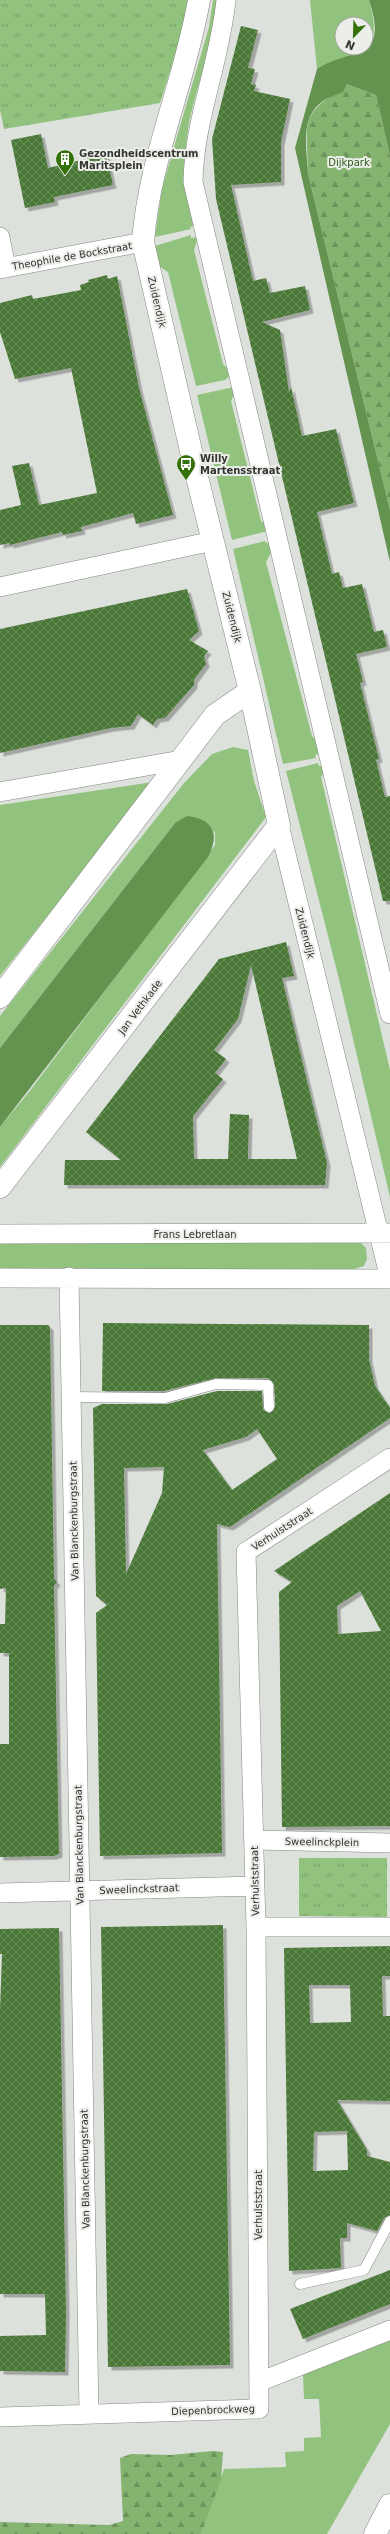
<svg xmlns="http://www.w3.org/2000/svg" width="390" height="2534" font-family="'DejaVu Sans',sans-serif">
  <defs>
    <pattern id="forest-firs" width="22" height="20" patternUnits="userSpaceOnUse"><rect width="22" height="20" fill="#84b46f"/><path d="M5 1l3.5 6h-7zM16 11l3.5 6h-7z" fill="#6d935c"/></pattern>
    <pattern id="park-tufts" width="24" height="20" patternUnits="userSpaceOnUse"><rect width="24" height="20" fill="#92c37e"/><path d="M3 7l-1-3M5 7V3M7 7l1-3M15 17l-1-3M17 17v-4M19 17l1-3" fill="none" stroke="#789f68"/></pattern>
    <pattern id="building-cross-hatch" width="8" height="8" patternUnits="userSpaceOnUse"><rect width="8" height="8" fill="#497734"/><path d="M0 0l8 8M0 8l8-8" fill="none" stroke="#6d8e5f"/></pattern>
    <filter id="shadow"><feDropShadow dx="3.5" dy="3.5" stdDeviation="0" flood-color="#0004"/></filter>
  </defs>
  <rect width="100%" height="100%" fill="#dde1dc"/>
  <!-- green -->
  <path fill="#92c37e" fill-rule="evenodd" d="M213,0H216C215,52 187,101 186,153C186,176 192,202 194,226L190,227L191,229L155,237L162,188L209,27Z
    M310,0H369C385,54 360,54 317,69ZM342,24H366V48H342Z
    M191,235V238L198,237L194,250L223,364L228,369L230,376L225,380L196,386L168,272L159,266L155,246Z
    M234,387L235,392L231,401L261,521L267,525L268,531L232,540L197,395Z
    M265,541L266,543L271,542L272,551L266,562L312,736L320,744L321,754L315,755L316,758L283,764L233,549Z
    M233,747L248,750L254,781L266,817L0,1167V1127L29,1092L215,845V833L208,823H175L0,1048V1016L184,783L212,754Z
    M318,763L319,766L324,765L325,771L321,777L390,1070V1197L339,979L286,771Z
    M153,782L0,976V805Z
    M0,1241L360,1242L366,1248L367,1259L364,1266L351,1270L0,1271Z
    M390,2337V2424L327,2534H201L224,2469L286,2467L285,2452L304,2451V2438L321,2437L319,2399H304L303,2374Z"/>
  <!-- forest -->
  <path fill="url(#forest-firs)" d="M347,84L376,95L390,156V510L308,174C307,119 298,117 347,84Z
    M212,2451L223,2452L221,2480L201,2534H0V2522L109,2525L123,2521L120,2458L131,2454L171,2455Z"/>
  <!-- park -->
  <path fill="url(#park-tufts)" d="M0,0H188L179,43L160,103L4,129L0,110Z
    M299,1858H387V1917L299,1916Z"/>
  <!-- water -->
  <path fill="#64934f" d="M369,0H390V156L376,95L347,84L343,92C337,95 328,97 323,101C299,118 307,149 308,174L390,510V562L295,148L317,69C350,47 390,63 369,0Z
    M187,816C214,819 220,834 208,857L0,1127V1048L175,823Z"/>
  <!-- building -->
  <path fill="url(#building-cross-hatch)" fill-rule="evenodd" filter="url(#shadow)" d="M241,26L258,30L248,68L255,69L251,84L256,85L254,91L290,99L281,142V182L231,185L253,281L266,278L270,293L305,286L310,310L262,322L280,330L289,392L291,387L302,436L336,429L354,503L317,512L332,574L339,572L343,588L362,584L374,632L383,630L387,647L356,654L363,682L360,683L379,759L376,760L385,797L390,796V901H383L216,199L212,139Z
    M41,134L48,168L106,154L113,185L54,197L55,202L25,208L11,140Z
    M107,275L108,279L117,276L139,388L173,515L136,524L133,513L81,527L82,531L63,535L62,532L10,545V543L0,545V510L21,505L12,466L29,463L39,505L97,493L71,368L15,379L0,332V303L32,295L33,299L81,290L80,285L89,282L88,280Z
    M187,589L199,631L189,640L208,651L204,656L206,664L194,680V685L165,718L157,719L153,725L138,714L131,726L111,728L0,753V629Z
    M286,942L294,976L282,978L327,1163L325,1185H64L65,1160H121L86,1132L219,959ZM251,965L297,1159H248L249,1115L230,1114L228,1159H194L193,1116L223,1079L215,1073L226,1059L214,1050L238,1019Z
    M103,1323L369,1325V1359L375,1386L390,1408V1418L230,1527L217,1524L222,1853L100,1856L96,1613L107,1605L96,1596L93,1408L102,1404H167L217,1391H262L263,1410L270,1413L275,1407L274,1384L268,1378H216L164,1391H102ZM257,1429L277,1459L232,1490L203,1450L246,1437ZM164,1467L162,1493L126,1574L124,1468Z
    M0,1325H48L50,1327L54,1579L57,1582L54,1586L59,1854L54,1856L0,1857V1744H9V1653H0V1624H5L6,1588L0,1589Z
    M390,1493V1826L282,1827L279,1592L292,1582L274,1571ZM360,1591L381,1631L338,1634L337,1606Z
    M223,1925L230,2365L108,2367L101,1927Z
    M59,1928L66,2314L65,2372L0,2371V2336L46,2335L45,2294H0V2010L2,1954H0V1929Z
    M390,1946V1976H382L383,2016H390V2101L337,2100L367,2150V2156L390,2162V2215L384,2218L377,2231L347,2223V2238H340L341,2268L289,2271L284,1948ZM309,1985H350L351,2022L310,2023ZM347,2131L348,2170L313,2171L314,2132Z
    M390,2270V2304L303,2339L290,2309Z"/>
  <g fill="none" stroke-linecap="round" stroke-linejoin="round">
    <defs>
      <path id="lane" d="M72,1397L165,1398L216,1384L268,1385L269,1407
        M300,2284L364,2270L390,2221"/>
      <path id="street" d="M226,0C220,62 194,120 193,182L390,1014
        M0,237L6,268
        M0,269L143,242
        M0,587L213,541
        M0,792L181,760
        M0,1234L390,1233
        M69,1277L89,2413
        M0,1278L390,1279L279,825
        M254,1840L390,1843
        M0,1893L255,1886
        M256,1927H390
        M259,2382L390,2330
        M0,2417L259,2409L256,1927L246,1552L390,1458"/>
      <path id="secondary" d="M0,997L215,715L250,691
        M0,1187L279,825L250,691L197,477L143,242C149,159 185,82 199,0"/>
      <path id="highway" d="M375,2534L390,2505"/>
    </defs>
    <!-- lane casing -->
    <use href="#lane" stroke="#848783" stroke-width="11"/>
    <!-- street casing -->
    <use href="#street" stroke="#848783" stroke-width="20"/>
    <!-- secondary casing -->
    <use href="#secondary" stroke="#848783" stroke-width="23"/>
    <!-- highway casing -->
    <use href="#highway" stroke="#848783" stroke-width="23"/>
    <!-- lane -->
    <use href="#lane" stroke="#fff" stroke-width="10"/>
    <!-- street -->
    <use href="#street" stroke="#fff" stroke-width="19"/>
    <!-- secondary -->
    <use href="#secondary" stroke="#fff" stroke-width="22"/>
    <!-- highway -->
    <use href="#highway" stroke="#fff" stroke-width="22"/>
  </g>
  <!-- icons -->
  <defs>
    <symbol id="building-pin" viewBox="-11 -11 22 30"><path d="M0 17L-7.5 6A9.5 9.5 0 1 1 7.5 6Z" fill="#347209" stroke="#ebeee9"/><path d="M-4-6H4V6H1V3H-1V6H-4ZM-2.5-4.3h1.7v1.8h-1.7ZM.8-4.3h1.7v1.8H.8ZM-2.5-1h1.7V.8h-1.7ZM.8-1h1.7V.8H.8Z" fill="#fff"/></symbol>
    <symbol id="bus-pin" viewBox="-11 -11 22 30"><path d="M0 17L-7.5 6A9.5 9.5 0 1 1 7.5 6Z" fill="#347209" stroke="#ebeee9"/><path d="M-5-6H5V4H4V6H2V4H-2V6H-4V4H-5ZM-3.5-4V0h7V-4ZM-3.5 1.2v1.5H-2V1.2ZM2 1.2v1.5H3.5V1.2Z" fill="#fff"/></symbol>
  </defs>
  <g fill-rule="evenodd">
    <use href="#building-pin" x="54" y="148" width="22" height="30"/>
    <use href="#bus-pin" x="175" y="453" width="22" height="30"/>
  </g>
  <g text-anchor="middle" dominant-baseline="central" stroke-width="4" stroke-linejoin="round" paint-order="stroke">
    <!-- poi labels -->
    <g font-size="10" font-weight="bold" fill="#333432" stroke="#ebeee9" text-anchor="start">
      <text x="79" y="153">Gezondheidscentrum<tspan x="79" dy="12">Maritsplein</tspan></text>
      <text x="200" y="458">Willy<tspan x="200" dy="12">Martensstraat</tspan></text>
    </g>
    <!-- park labels -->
    <g font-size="10" fill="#2c5a13" stroke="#ebeee9">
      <text x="349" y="162">Dijkpark</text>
    </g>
    <!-- street labels -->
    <g font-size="10" fill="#333432" stroke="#ebeee9">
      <text transform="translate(72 256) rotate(-10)">Theophile de Bockstraat</text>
      <text transform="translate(157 302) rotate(77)">Zuidendijk</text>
      <text transform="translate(232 617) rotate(76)">Zuidendijk</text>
      <text transform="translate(305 933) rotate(76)">Zuidendijk</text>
      <text transform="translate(140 1007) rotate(-53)">Jan Vethkade</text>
      <text x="195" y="1234">Frans Lebretlaan</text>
      <text transform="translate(74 1521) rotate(-91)">Van Blanckenburgstraat</text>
      <text transform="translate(282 1529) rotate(-33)">Verhulststraat</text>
      <text transform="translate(322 1842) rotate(1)">Sweelinckplein</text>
      <text transform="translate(79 1845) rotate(-91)">Van Blanckenburgstraat</text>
      <text transform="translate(255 1881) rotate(-91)">Verhulststraat</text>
      <text transform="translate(139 1889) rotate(-2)">Sweelinckstraat</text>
      <text transform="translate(85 2169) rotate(-91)">Van Blanckenburgstraat</text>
      <text transform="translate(258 2205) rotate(-90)">Verhulststraat</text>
      <text transform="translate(213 2410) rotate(-2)">Diepenbrockweg</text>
    </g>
  </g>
  <!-- north arrow -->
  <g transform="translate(354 36) rotate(203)"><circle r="19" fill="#ebeee9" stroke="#a1a4a0"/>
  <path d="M0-3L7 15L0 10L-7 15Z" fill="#347209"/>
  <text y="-6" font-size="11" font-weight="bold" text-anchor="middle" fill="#333432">N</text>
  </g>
</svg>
